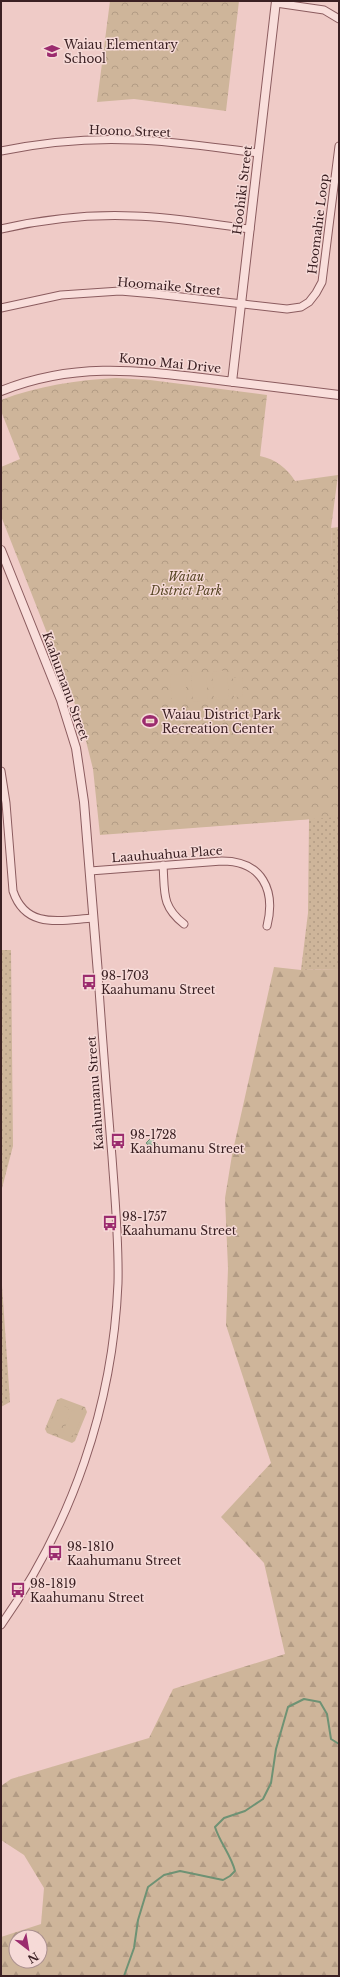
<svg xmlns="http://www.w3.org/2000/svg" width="340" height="1977" font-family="'Libre Baskerville',serif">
  <defs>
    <pattern id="grass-dots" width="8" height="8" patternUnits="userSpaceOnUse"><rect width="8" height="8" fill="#ceb59a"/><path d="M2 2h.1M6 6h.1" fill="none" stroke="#b29b84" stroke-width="1.8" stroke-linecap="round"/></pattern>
    <pattern id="forest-firs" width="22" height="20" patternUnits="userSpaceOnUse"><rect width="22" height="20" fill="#ceb59a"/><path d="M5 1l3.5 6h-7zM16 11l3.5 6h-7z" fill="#b29b84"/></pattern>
    <pattern id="park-crowns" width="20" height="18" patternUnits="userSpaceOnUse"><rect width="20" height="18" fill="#ceb59a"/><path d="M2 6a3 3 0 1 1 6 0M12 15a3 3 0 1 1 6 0" fill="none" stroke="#b29b84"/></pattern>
    <pattern id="water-waves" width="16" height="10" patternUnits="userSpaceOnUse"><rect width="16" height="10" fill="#a8c3ab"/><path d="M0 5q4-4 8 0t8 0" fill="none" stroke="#92a793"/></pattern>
  </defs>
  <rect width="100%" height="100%" fill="#efcbc7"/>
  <!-- grass -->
  <path fill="url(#grass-dots)" d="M339,527V969L301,970L308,913L309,819L184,828L333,587L331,528Z
    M1,950H11L13,1146L1,1192Z
    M1,1271L10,1402L1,1407Z"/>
  <!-- forest -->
  <path fill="url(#forest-firs)" fill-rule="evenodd" d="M274,967L301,970L339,969V1976H1V1937L41,1924L44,1888L24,1855L1,1840V1786L11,1779L149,1738L173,1689L285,1654L264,1563L221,1517L271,1463L226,1325L228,1268L225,1198L232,1155ZM16,1937H40V1961H16Z"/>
  <!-- park -->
  <path fill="url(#park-crowns)" d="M110,1H239L226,111L134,99L97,102Z
    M116,378L150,380L267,395L260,456C275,459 287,468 295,481L338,475L331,528L339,701V817L100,835L93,769L80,717L1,516V467L20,459L1,411V400C38,386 76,380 116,378Z
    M61,1398L85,1407L87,1412L75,1441L72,1443L47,1433L45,1429L57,1400Z"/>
  <!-- pitch -->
  <path fill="#ceb59a" d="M227,670L229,699L214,700L212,672Z
    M206,672L208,700L193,702L191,673Z
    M185,674L187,702L172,703L170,675Z
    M242,677L243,696L234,697L233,678Z
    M58,1404L69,1408L60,1431L49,1427Z
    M72,1410L83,1414L74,1436L63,1432Z"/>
  <!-- water -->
  <path fill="url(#water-waves)" stroke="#6e9274" d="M151,1138L160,1147L155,1152L146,1143Z"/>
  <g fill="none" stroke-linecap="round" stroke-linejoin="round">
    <!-- stream -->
    <path stroke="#6e9274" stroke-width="2" d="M124,1976L134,1948L138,1920L148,1887L164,1875L180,1871L223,1880L230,1876L235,1871C231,1855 220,1843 215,1827L224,1818L245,1811L263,1799L271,1783L276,1749L288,1707L304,1699L320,1702L327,1714L331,1739L339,1744"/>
    <defs>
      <path id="minor" d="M276,3L324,10L339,19
        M1,151C45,142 90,138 134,140C176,141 217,148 258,153
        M1,229C45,219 89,214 134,216C173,217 211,224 250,229
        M1,308L61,295L120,291L155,294L287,309L301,307L309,302L316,293L322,282L339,146
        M1,771L6,803L13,891C26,930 61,920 93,918
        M163,865C165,892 161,906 184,924
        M90,871L222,861C262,861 276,890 267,926
        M1,1625C72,1524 113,1406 118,1283C119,1241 115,1199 112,1157C107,1096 102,1035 98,974"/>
      <path id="tertiary" d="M232,382L276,1
        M1,391C74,362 135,370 210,379C253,384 296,390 339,395
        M1,550L61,700L76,748L84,802L98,974"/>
    </defs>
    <!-- minor casing -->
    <use href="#minor" stroke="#8b5c5f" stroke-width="9"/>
    <!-- tertiary casing -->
    <use href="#tertiary" stroke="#8b5c5f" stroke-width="10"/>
    <!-- minor -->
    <use href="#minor" stroke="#f9dedb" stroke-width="7"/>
    <!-- tertiary -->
    <use href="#tertiary" stroke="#f9dedb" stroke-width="8"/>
  </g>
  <!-- icons -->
  <defs>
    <symbol id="school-bare" viewBox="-9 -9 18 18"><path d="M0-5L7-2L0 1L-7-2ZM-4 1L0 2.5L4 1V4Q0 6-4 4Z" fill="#9b2b6e" stroke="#f6dad7" stroke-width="2.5" paint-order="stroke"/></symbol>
    <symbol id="stadium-bare" viewBox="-9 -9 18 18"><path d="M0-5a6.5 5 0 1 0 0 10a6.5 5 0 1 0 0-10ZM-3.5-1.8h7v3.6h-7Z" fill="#9b2b6e" stroke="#f6dad7" stroke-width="2.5" paint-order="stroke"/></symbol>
    <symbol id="bus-bare" viewBox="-9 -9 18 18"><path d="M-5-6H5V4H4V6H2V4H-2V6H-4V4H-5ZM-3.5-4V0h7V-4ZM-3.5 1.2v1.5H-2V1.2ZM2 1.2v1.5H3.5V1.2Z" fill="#9b2b6e" stroke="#f6dad7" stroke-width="2.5" paint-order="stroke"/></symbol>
  </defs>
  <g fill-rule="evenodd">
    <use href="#school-bare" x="41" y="40" width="22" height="22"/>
    <use href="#stadium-bare" x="139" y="710" width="22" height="22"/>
    <use href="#bus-bare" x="78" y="971" width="22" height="22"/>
    <use href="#bus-bare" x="107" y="1130" width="22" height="22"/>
    <use href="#bus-bare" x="99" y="1212" width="22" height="22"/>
    <use href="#bus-bare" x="44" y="1542" width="22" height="22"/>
    <use href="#bus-bare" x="7" y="1579" width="22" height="22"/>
  </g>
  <g text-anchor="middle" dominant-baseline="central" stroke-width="3" stroke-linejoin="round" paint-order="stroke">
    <!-- poi labels -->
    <g font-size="12" fill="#3b2023" stroke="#f6dad7" text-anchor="start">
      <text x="64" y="44">Waiau Elementary<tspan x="64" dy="14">School</tspan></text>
      <text x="162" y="714">Waiau District Park<tspan x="162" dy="14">Recreation Center</tspan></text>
      <text x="101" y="975">98-1703<tspan x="101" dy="14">Kaahumanu Street</tspan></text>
      <text x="130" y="1134">98-1728<tspan x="130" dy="14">Kaahumanu Street</tspan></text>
      <text x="122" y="1216">98-1757<tspan x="122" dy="14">Kaahumanu Street</tspan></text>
      <text x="67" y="1546">98-1810<tspan x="67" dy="14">Kaahumanu Street</tspan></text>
      <text x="30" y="1583">98-1819<tspan x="30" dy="14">Kaahumanu Street</tspan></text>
    </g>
    <!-- street labels -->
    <g font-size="12" fill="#3b2023" stroke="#f6dad7">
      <text transform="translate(130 131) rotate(2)">Hoono Street</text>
      <text transform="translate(242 190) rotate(-83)">Hoohiki Street</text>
      <text transform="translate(318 224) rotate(-83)">Hoomahie Loop</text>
      <text transform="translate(169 286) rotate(5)">Hoomaike Street</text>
      <text transform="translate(170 363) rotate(6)">Komo Mai Drive</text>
      <text transform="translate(66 686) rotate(70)">Kaahumanu Street</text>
      <text transform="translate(167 854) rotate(-4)">Laauhuahua Place</text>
      <text transform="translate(95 1093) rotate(-94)">Kaahumanu Street</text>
    </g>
    <!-- park labels -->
    <g font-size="12" font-style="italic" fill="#584726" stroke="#f6dad7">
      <text x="186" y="576">Waiau<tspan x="186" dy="14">District Park</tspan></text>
    </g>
  </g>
  <!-- border -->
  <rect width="340" height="1977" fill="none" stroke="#3b2023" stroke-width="4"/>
  <!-- north arrow -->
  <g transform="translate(28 1949) rotate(149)"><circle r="19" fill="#f6dad7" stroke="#ab908f"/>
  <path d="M0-3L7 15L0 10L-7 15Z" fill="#9b2b6e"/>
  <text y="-6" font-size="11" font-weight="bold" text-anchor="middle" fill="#3b2023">N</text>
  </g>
</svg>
